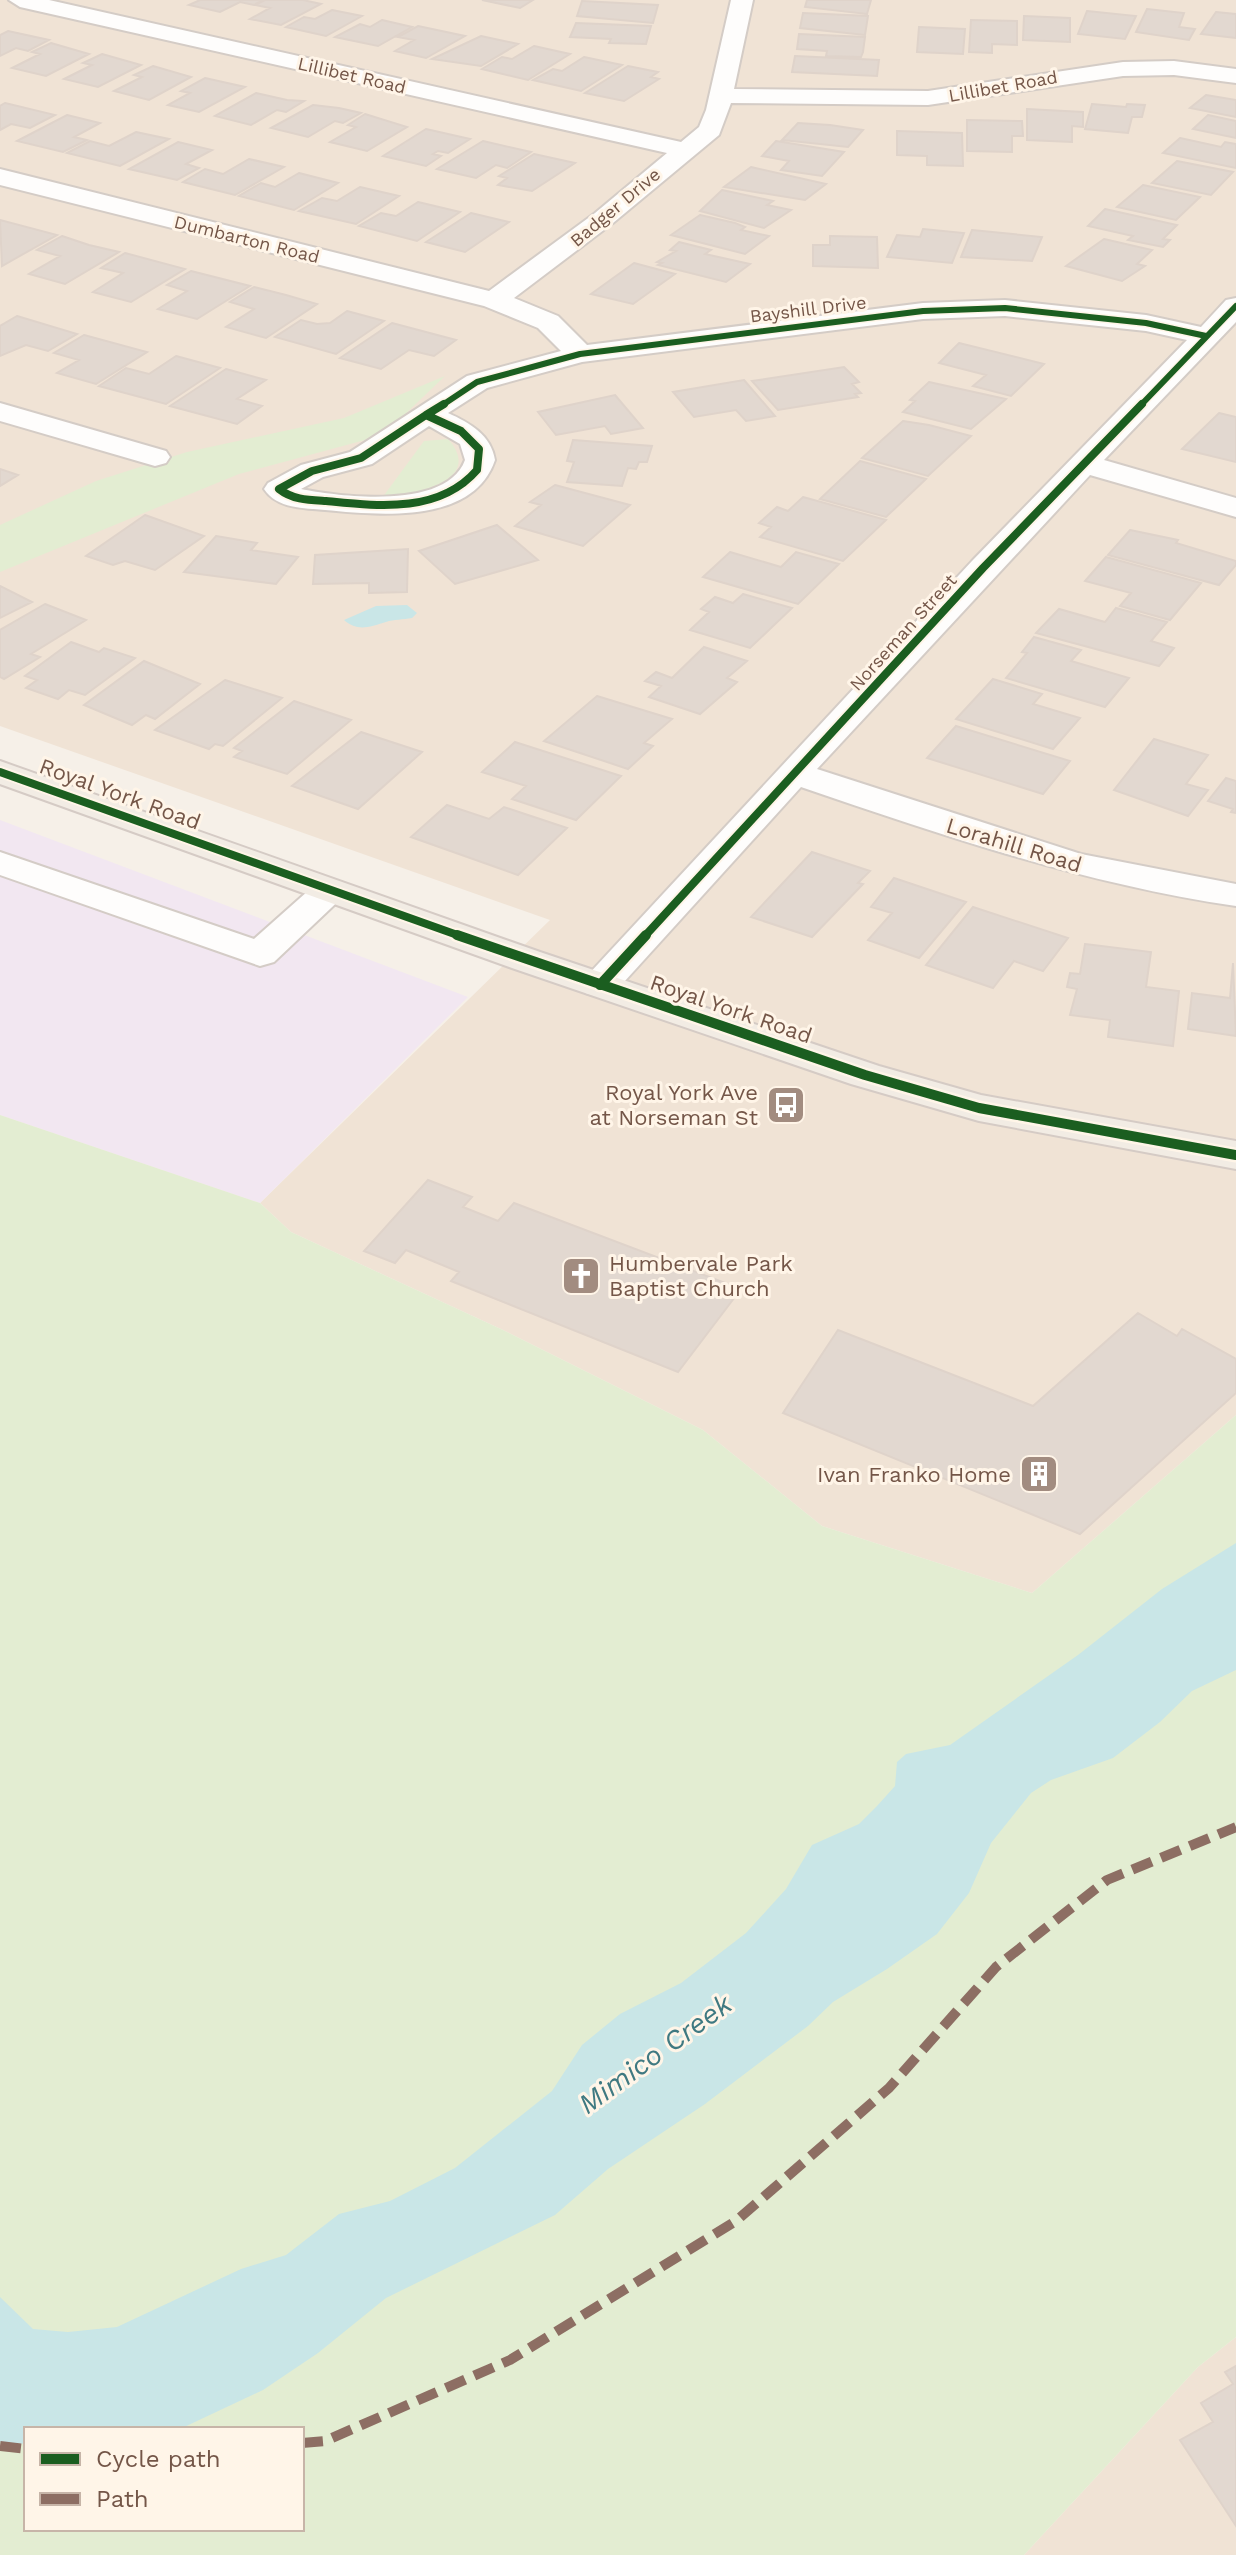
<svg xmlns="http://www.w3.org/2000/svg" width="1236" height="2555" font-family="'Work Sans',sans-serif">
  <rect width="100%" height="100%" fill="#f6f0e8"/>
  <!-- residential -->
  <path fill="#f0e3d5" d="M0,0H1236V1415L1032,1593L822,1526L703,1430L503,1330L291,1232L260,1203L550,920L0,726Z
    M1236,2337V2555H1024L1198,2367Z"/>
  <!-- education -->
  <path fill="#f2e7f1" d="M0,820L468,997L260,1203L0,1115Z"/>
  <!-- green -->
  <path fill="#e3edd2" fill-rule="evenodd" d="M445,376L400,419L365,440L239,474L0,572V525L96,481L187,452L344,418Z
    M448,439C486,482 412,494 382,498L424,441Z
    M0,1115L260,1203L291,1232L503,1330L703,1430L822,1526L1032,1593L1236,1415V2337L1198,2367L1024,2555H0ZM26,2429H302V2529H26Z"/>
  <!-- water -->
  <path fill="#c9e6e7" d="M407,605L417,613L412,618C403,620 394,619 386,622C369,627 358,632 344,620L376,606Z
    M1236,1543V1670L1192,1691L1160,1722L1113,1758L1051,1780L1031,1793L991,1843L969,1893L937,1934L887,1969L833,2002L808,2026L705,2104L608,2169L555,2215L386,2298L318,2353L263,2390L180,2429H26V2444L0,2442V2297L33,2329L68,2332L117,2327L241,2269L286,2255L339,2214L390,2201L455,2168L552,2091L582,2045L620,2014L681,1983L746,1933L786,1889L812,1845L859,1824L877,1806L895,1786L897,1762L906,1754L950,1745L1078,1655L1162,1589Z"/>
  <!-- building -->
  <path fill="#e2d8d0" stroke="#dfd3ca" stroke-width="2" d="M200,0H263L254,5L240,2L220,12L189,5Z
    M265,0H303L321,4L281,25L250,19L270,8L255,5Z
    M482,0H533L520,8Z
    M807,0H871L867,14L805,7Z
    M582,1L658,5L653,23L577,16Z
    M1147,9L1184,13L1179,27L1195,29L1189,40L1136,32Z
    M332,10L362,16L326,36L286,27L304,17L315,19Z
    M1087,11L1136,16L1125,39L1078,34Z
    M1216,12L1236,14V38L1201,34Z
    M803,13L868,16L865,35L800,28Z
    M1024,16L1070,18V42L1023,40Z
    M382,20L412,27L378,46L335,37L360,24L370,27Z
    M971,20L1017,21V45L992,44V53L969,52Z
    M576,23L651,26L646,44L609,43L611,39L570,37Z
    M418,26L465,36L426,58L395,51L414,40L398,37Z
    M919,27L965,29L963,54L917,52Z
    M8,31L49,40L28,51L16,48L0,56V35Z
    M799,34L865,37L863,52L861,57L826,56L827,51L797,49Z
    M481,36L518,44L481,66L432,59Z
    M51,43L89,54L46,76L12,68L40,54L32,52Z
    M534,46L570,54L528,80L482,69L502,57L512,59Z
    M102,54L141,65L98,87L64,79L92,65L83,63Z
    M795,56L879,60L877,76L792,72Z
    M584,57L622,65L581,91L533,80L553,69L562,71Z
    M153,66L191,77L149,100L114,91L142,77L134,75Z
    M628,66L658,72L651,77L659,79L624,101L585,93Z
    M205,78L245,87L199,112L168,105L190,93L181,91Z
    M256,93L287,100L304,101L286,112L277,110L251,125L215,116Z
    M1206,95L1236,100V117L1190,108Z
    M5,103L55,115L30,128L11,124L0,130V106Z
    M1092,104L1126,107L1127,104L1145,105L1142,117H1132L1128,133L1085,129Z
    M313,105L339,108L361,113L343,123L335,121L308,137L271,128Z
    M1027,109L1083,112V127L1072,126V142L1027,140Z
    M365,114L407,127L367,151L330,142L356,127L348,125Z
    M67,115L100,123L74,137L87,140L63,152L17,141Z
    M1208,115L1236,121V138L1193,129Z
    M967,120L1022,121L1023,136H1012V152L967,151Z
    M798,123L830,125L863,130L848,147L782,140Z
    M426,129L470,139L448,153L438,151L433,154L441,156L426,166L383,156Z
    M897,131L962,133L963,166L927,165V156L897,155Z
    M136,132L169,139L120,166L67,153L90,141L109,146Z
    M1180,138L1221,147L1225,142L1236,144V168L1163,153Z
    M483,141L531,152L507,168L496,165L476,178L437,169Z
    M776,141L844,152L822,176L781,170L789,161L762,156Z
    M178,142L212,150L186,164L199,168L177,180L129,169Z
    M534,154L575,163L532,191L498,185L507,178L499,176Z
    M249,159L284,167L235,195L183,182L205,169L223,174Z
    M1177,161L1233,172L1211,195L1152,183Z
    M751,167L826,184L805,200L724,187Z
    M299,173L338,183L294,210L239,196L261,183L275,187Z
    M1143,185L1200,197L1176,220L1117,207Z
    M360,187L399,196L356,224L299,211L322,198L337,201Z
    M722,190L773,201L767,205L791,210L764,228L700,211Z
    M418,202L460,212L417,241L359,226L381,213L396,216Z
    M1105,209L1177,225L1163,239L1170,240L1163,247L1128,240L1133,236L1088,226Z
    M471,213L509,222L465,252L426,242Z
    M700,215L735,223L745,227L741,230L769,236L745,254L671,235Z
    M0,220L57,235L2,266Z
    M923,229L964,233L952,263L887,257L897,235L920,237Z
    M972,230L1042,237L1032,261L961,257Z
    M62,236L89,245L119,252L65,284L29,274L60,256L37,250Z
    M830,236L877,237L878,268L813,266V245H830Z
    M1104,239L1152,250L1137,264L1145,266L1122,281L1066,266Z
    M679,242L711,250L705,254L750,264L726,282L658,265L662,263L657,262L676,251L670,250Z
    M125,253L185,269L131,302L93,292L123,273L101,268Z
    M634,263L675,274L633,304L591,294Z
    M191,271L250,286L197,319L158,309L187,291L167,285Z
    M254,287L286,295L317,304L266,338L226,327L254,309L230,302Z
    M347,311L384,321L336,354L275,337L301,320L317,324L330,323Z
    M17,316L77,334L48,351L26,345L0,356V326Z
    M392,323L456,340L434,356L409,350L381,369L340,358Z
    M84,335L147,352L96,384L57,373L79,360L54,353Z
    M959,343L1044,364L1011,396L973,386L986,375L939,363Z
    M176,356L220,368L166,404L99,386L126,368L149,374Z
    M844,367L859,382L852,384L861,393L855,394L858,397L778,410L752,381Z
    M226,369L266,380L237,399L262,406L237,424L170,406Z
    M744,380L775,416L746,421L736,410L694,417L673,392Z
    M929,382L965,390L1006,399L971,429L903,412L915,401L910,400Z
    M615,395L643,428L611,434L605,426L556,435L538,412Z
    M1219,413L1236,417V462L1182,449Z
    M903,421L929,425L971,436L928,476L862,458Z
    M573,440L652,446L647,462H639L636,469L628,468L622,486L567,482L574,462L567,461Z
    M860,461L926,479L886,517L820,499Z
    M0,469L18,475L0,486Z
    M555,485L630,505L583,546L515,526L541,505L530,502Z
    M803,497L886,520L843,561L760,537L771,527L759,523L777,507L788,511Z
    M145,515L204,536L155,570L125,561L113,565L86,556Z
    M497,525L538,560L455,584L419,551Z
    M1130,530L1178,540L1176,543L1236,561V565L1219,585L1108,555Z
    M216,536L257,543L251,550L298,557L276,584L184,572Z
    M408,549L407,592L369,593V583L313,584L315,555Z
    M730,552L781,567L796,552L839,564L798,604L703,577Z
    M1106,557L1201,583L1170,620L1120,606L1131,593L1085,581Z
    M0,586L32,602L0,618Z
    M743,594L792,608L750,648L690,630L709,612L701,609L715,597L733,603Z
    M45,604L86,620L31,654L40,657L4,679L0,677V630Z
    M1116,608L1167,622L1151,641L1174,648L1159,666L1036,633L1059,609L1105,622Z
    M1034,637L1081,650L1071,661L1129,678L1105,707L1006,678L1027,653L1022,652Z
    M71,642L99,652L104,648L135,658L85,695L69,690L58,699L26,688L37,680L25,676Z
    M704,647L747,661L727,678L737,682L700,714L649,697L661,686L645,681L656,672L672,678Z
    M144,661L200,684L155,719L146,715L132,725L84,705Z
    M993,679L1042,694L1033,704L1080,718L1053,749L956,719Z
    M225,680L282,698L223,746L215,744L209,749L155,730Z
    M597,696L672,719L644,743L653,746L628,769L544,741Z
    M294,701L351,720L287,774L234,757L242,751L234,748Z
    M956,726L1070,761L1043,794L927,758Z
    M361,732L422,752L358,809L292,786Z
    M1154,739L1208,755L1186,784L1208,790L1188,816L1114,790Z
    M515,742L621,776L576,820L512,799L526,786L482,772Z
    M1226,778L1236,781V813L1231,812L1233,809L1208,801Z
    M447,805L489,819L504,807L567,828L518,875L411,837Z
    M812,852L870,871L858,883L863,884L812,937L751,917Z
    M894,878L966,902L919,958L868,940L892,913L871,907Z
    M973,907L1068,938L1043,971L1014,961L993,988L926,965Z
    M1085,944L1151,952L1146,987L1179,991L1173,1046L1108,1037L1110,1020L1070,1015L1077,989L1067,987L1070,973L1080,974Z
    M1233,963L1236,1036L1188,1029L1192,993L1230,998Z
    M428,1180L472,1197L463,1207L498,1221L514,1203L741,1289L678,1372L451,1281L459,1272L406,1250L395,1263L364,1251Z
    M1138,1313L1177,1336L1182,1329L1236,1359V1393L1080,1534L783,1413L838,1330L1033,1406Z
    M1236,2366V2526L1180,2440L1213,2422L1201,2403L1233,2384L1225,2372Z"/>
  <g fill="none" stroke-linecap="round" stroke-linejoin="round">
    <defs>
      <path id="minor" d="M9,0H49L681,142L699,127L706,110L731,0H753L734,89L928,91L1123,62L1174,61L1236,69V83L1174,75L1123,76L928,105L731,103L719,135L613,223L514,298L558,316L587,345L923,303L1005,300L1146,315L1201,327L1226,300L1236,298V322L1104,460L1236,498V517L1090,475L817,769L1081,854L1236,884V906C1086,884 944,836 801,787L614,993L600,997L586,993L581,985L586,977L972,561L1187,340L1146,331L1005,316L923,319L582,362L487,388L448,413C470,423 491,435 495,460C473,525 379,515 325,510C304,508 277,509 264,489L268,483L301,465L350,452L467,376L561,351L538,328L484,306L0,185V169L489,291L595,213L667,153L20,7ZM429,426L460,444L465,460C447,510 341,497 301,489L323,477L372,464Z
        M0,403L166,451L170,457L166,463L155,466L0,421Z
        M0,852L254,939L317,883L330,880L343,883L349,891L274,962L260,966L0,875Z"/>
      <path id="major" d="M0,761L540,952L879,1066L981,1095L1236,1141V1169L979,1121L851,1084L512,968L0,784Z"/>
    </defs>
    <!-- minor casing -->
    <use href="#minor" stroke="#d4ccc6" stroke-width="4"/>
    <!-- major casing -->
    <use href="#major" stroke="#d5cbc5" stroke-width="4"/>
    <!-- minor -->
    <use href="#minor" fill="#fefdfc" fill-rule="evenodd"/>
    <!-- major -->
    <use href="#major" fill="#f2ece4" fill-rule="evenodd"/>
    <!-- quiet -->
    <path stroke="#8d6e63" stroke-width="10" stroke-dasharray="21 10" stroke-linecap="butt" d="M302,2443L325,2441L510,2360L736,2221L889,2088L996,1967L1107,1880L1236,1827
      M0,2446L26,2449"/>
    <defs>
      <path id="cycleway-far2" d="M441,406L477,382L580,354L923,311L1005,308L1146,323L1206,336
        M1140,406L1236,306"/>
      <path id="cycleway-far1" d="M426,415L461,431L479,449L477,470C439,514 377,506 326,501C309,500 293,500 279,489L312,471L361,458Z
        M426,415L444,404
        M0,772L463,937
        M644,937L983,568L1142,404"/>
      <path id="cycleway" d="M457,935L865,1075L979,1108L1236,1155
        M600,985L646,935"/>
    </defs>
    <!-- cycleway-far2 casing -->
    <use href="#cycleway-far2" stroke="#fff5e8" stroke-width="9"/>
    <!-- cycleway-far1 casing -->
    <use href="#cycleway-far1" stroke="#fff5e8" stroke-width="12"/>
    <!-- cycleway casing -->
    <use href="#cycleway" stroke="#fff5e8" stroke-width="15"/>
    <!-- cycleway-far2 -->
    <use href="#cycleway-far2" stroke="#1b5e20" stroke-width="6"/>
    <!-- cycleway-far1 -->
    <use href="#cycleway-far1" stroke="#1b5e20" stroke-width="8"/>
    <!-- cycleway -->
    <use href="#cycleway" stroke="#1b5e20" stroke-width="10"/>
  </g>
  <!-- icons -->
  <defs>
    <symbol id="bus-square" viewBox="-11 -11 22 22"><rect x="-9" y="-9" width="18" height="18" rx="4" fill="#a28c80" stroke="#fff5e8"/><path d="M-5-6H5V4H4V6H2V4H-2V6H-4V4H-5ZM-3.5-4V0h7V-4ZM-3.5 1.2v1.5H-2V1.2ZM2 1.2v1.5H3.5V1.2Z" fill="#fff"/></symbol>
    <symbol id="church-square" viewBox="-11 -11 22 22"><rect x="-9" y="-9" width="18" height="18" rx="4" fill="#a28c80" stroke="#fff5e8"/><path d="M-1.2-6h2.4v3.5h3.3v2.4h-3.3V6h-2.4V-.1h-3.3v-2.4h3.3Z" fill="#fff"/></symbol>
    <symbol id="building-square" viewBox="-11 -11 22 22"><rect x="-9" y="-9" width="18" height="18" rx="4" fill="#a28c80" stroke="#fff5e8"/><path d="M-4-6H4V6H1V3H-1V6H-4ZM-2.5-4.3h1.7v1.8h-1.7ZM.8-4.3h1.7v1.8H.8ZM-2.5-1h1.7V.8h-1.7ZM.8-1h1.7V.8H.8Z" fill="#fff"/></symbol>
  </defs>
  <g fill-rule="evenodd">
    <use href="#bus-square" x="764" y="1083" width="44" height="44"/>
    <use href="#church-square" x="559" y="1254" width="44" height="44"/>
    <use href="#building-square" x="1017" y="1452" width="44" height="44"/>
  </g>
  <g text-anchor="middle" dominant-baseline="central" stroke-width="6" stroke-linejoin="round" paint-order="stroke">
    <!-- far-street labels -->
    <g font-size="18" fill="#745648" stroke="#fff5e8">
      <text transform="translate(352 75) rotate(13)">Lillibet Road</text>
      <text transform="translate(1003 86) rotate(-10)">Lillibet Road</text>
      <text transform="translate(615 207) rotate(-40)">Badger Drive</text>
      <text transform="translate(247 239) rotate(14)">Dumbarton Road</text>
      <text transform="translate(808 309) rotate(-7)">Bayshill Drive</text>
      <text transform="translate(903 632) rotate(-48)">Norseman Street</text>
    </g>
    <!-- street labels -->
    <g font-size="22" fill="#745648" stroke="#fff5e8">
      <text transform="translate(120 794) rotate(20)">Royal York Road</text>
      <text transform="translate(1014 845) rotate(17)">Lorahill Road</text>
      <text transform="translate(731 1009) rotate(19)">Royal York Road</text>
    </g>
    <!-- poi labels -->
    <g font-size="22" fill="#745648" stroke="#fff5e8" text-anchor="end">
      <text x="758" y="1092">Royal York Ave<tspan x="758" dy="25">at Norseman St</tspan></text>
      <text x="609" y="1263" text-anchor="start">Humbervale Park<tspan x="609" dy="25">Baptist Church</tspan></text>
      <text x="1011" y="1474">Ivan Franko Home</text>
    </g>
    <!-- near-water labels -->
    <g font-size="28" font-style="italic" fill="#3f7981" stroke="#fff5e8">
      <text transform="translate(655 2054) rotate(-36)">Mimico Creek</text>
    </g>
  </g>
  <!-- legend -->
  <rect x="24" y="2427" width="280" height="104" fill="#fff5e8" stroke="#c7b5a8" stroke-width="2"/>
  <rect x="40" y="2453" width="40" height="12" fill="#1b5e20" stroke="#c7b5a8" stroke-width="2"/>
  <text x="96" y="2467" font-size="24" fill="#745648">Cycle path</text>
  <rect x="40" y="2493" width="40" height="12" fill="#8d6e63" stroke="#c7b5a8" stroke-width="2"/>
  <text x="96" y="2507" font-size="24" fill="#745648">Path</text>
</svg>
